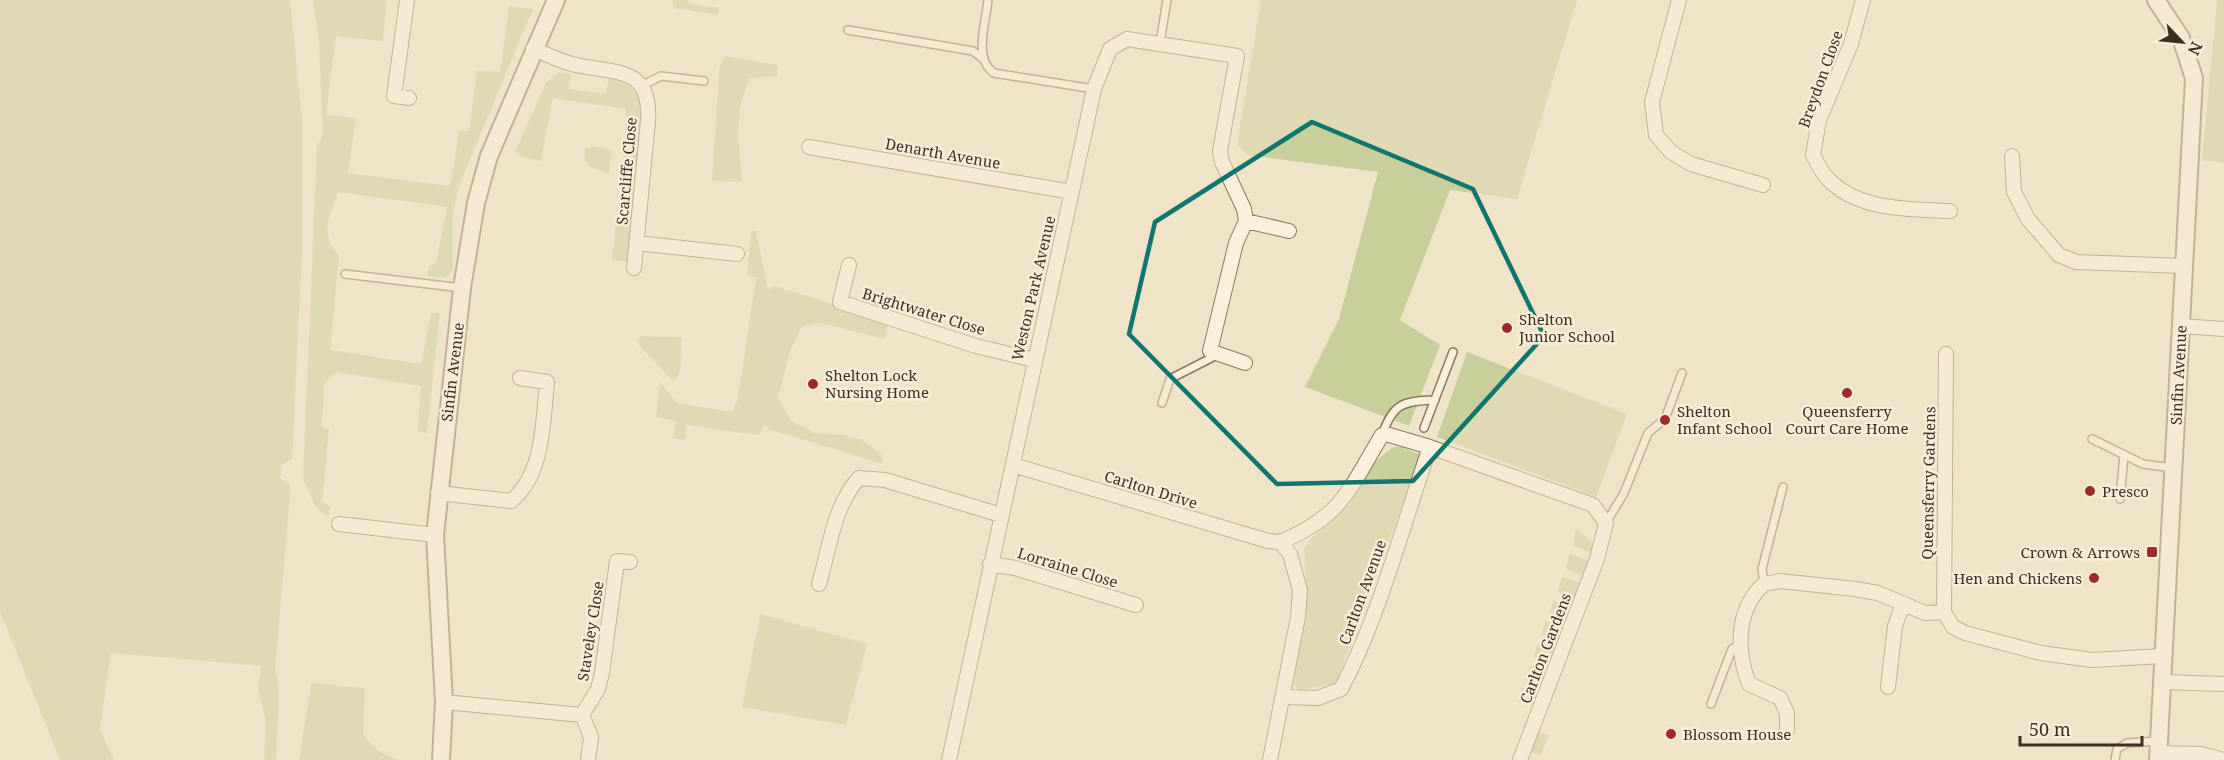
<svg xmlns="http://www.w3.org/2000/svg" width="2224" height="760" font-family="'Noto Serif',serif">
  <rect width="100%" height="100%" fill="#f0e4c8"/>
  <!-- green -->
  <path fill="#c9cf9b" d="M0,0H290L302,119V250L292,459L282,465L280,478L290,485V498L275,669L279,688L276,760H264L266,721L258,690L261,666L111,653L100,729L114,760H60L0,612Z
    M313,0H387L383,41L336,36L326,115L356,118L348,173L450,186L459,131H469L477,71L500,72L509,6L533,9L460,183L453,213V271L445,278L427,276L429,266L436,263L447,207L338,192C329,219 319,232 339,256L330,350L421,364L431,313H440L427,433L418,432L421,386L337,372L324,384L322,427L329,429L322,502L330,506L329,518L315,506L303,478L317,146L323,134L319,43Z
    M672,0H687L690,4L719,8L717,15L674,8Z
    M1261,0H1577L1517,199L1450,190L1400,320L1440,345L1409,426L1305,387L1339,319L1378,172L1248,155L1237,144Z
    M2217,0H2224V163L2202,160Z
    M724,56L778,65L777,76L749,78L740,106L738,134L742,182L712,181L719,71Z
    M559,72L571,74L569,89L606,94L609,78C648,89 644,110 640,145L625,142L626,109L553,98L541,161L521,157L515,152L546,83Z
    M594,146L612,150L609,174L590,167L584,159L585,149Z
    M625,148L639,150L636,180L621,178Z
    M620,186L635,187L630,262L612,260Z
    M751,231H756L768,290L774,286L889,321L884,339L822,323L802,326L790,351L778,398L791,421L815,433L842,435L862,440L882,455L883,464L769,429L765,424L759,435L686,425L685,440L673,438L676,421L656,417L660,382L677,403L732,412L738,398L756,277L747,276Z
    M641,336L682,337L680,372L676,380H672L639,345L637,340Z
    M1467,352L1627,414L1596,497L1437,437Z
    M1393,447H1401L1421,455L1338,679L1335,683L1302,690L1297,689L1292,679L1307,602L1304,549L1311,538L1348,507L1370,466Z
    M1576,528L1595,545L1593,554L1573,545Z
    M1570,554L1591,562L1585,577L1565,568Z
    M1562,577L1582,584L1578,596L1572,597L1557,592Z
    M1554,601L1573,608L1570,618L1564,620L1548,614Z
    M760,614L867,644L846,725L742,707Z
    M1546,621L1565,628L1559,641L1541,635Z
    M1538,643L1556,649L1552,663L1533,657Z
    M1530,665L1549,672L1544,686L1540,687L1524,680Z
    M311,683L365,688L363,735L378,751L399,760H299Z
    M1522,687L1539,695L1534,706L1518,702Z
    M1541,733L1549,735L1540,757L1531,751L1537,734Z"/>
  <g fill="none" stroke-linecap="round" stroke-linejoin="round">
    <defs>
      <path id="service" d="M988,0C986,22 973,59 994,73L1094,89
        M848,30L973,51L982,58
        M1160,43L1167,0
        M641,86L661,76L704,81
        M345,274L462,288
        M1162,403L1170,379L1217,355
        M1424,428L1453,352
        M1382,435C1393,404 1402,401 1435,400
        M2092,439L2143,464L2173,468
        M2120,499L2124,455
        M1606,523L1624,493L1648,433L1665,419L1682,373
        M1764,584L1762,569L1783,487
        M1711,704L1732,649L1741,643
        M2115,760L2117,749L2127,743L2158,741"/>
      <path id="minor" d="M407,0L394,96L409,98
        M1679,0L1652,102L1656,135L1671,152L1691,164L1763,185
        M1863,0L1851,44L1819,120L1813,155C1817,163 1822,173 1828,179C1859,211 1909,209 1950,211
        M533,49C546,54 559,61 572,64C611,74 652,64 648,121L634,268
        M809,147L1072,192
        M2012,156L2014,192L2028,219L2059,255L2076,262L2184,266
        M1246,221L1289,231
        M637,243L737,254
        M849,265L840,302L976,346L1034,360
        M2181,326L2224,329
        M1013,465L1268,541L1280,542
        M438,493L511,501C544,475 543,420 547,382L520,378
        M339,524L435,535
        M990,564L1015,568L1136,605
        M819,584C829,550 834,505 859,478L885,480L1001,515
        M1944,612L1946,354
        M2162,682L2224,684
        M1888,687L1895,626L1903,604
        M1283,697L1318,698L1341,689C1379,618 1403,524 1430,447
        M444,702L582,715L598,689L602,673L617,561L630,562
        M582,715L591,737L588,760
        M1787,730V713L1780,698L1749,684C1736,650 1736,609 1764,584L1780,581L1855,589L1878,593L1925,613L1944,612L1953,627L1965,633L2041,653L2092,660L2163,656
        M2158,753L2201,754L2224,760
        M949,760L1094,89L1110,49L1127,39L1237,56L1220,151L1222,162L1244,209L1246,221L1236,243L1210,351L1245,363
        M1270,760L1298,617L1300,590L1290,554L1280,542C1343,516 1349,489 1382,435L1386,434L1430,447L1593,505L1606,523L1597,559L1520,760"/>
      <path id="tertiary" d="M2156,0L2181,38L2194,78L2158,760
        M441,760L444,702L435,535L462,288L476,203L489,156L556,0"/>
    </defs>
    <!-- service casing -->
    <use href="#service" stroke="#8d765c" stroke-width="10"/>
    <!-- minor casing -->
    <use href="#minor" stroke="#8d765c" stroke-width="16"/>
    <!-- tertiary casing -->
    <use href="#tertiary" stroke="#8d765c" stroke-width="20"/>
    <!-- service -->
    <use href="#service" stroke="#faf1dc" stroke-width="7"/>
    <!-- minor -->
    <use href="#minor" stroke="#faf1dc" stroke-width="14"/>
    <!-- tertiary -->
    <use href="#tertiary" stroke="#faf1dc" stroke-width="16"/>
  </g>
  <!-- marked area -->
  <path d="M0 0H2224V760H0ZM1312,122L1473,189L1544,336L1413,481L1277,484L1129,334L1155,222Z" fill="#f0e4c8" fill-opacity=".55" fill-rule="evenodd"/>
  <path fill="none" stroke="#0f766e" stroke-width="4.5" stroke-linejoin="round" d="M1312,122L1473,189L1544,336L1413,481L1277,484L1129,334L1155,222Z"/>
  <!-- markers -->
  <g fill="#9e2a2b" stroke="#f7eed8" stroke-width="2">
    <circle cx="1507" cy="328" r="6"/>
    <circle cx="813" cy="384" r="6"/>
    <circle cx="1847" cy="393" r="6"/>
    <circle cx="1665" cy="420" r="6"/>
    <circle cx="2090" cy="491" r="6"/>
    <rect x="2146" y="546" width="12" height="12" rx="3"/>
    <circle cx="2094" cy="578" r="6"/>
    <circle cx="1671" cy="734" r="6"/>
  </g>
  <g text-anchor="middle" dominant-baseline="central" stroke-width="5" stroke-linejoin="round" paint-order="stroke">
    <!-- street labels -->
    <g font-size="15" fill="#3d2e20" stroke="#f7eed8">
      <text transform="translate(1820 79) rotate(-70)">Breydon Close</text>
      <text transform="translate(943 153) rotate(10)">Denarth Avenue</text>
      <text transform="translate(626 171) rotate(-85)">Scarcliffe Close</text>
      <text transform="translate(1033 288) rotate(-77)">Weston Park Avenue</text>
      <text transform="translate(924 311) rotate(17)">Brightwater Close</text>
      <text transform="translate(452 372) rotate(-83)">Sinfin Avenue</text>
      <text transform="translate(2178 375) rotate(-87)">Sinfin Avenue</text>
      <text transform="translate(1928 483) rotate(-89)">Queensferry Gardens</text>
      <text transform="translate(1151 489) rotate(17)">Carlton Drive</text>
      <text transform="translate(1068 567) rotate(17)">Lorraine Close</text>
      <text transform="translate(1362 592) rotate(-70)">Carlton Avenue</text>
      <text transform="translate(590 631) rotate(-81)">Staveley Close</text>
      <text transform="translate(1545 648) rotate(-69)">Carlton Gardens</text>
    </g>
    <!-- poi labels -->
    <g font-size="15" fill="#3d2e20" stroke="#f7eed8" text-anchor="start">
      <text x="1519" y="319">Shelton<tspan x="1519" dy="17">Junior School</tspan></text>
      <text x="825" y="375">Shelton Lock<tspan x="825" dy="17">Nursing Home</tspan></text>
      <text x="1677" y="411">Shelton<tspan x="1677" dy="17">Infant School</tspan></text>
      <text x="1847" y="411" text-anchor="middle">Queensferry<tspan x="1847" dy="17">Court Care Home</tspan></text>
      <text x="2102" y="491">Presco</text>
      <text x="2140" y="552" text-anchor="end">Crown &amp; Arrows</text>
      <text x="2082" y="578" text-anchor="end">Hen and Chickens</text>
      <text x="1683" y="734">Blossom House</text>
    </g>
  </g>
  <!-- north arrow -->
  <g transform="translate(2182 42) rotate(116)" stroke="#f7eed8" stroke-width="4.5" paint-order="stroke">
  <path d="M0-4.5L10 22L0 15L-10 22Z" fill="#3d2e20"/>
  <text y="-9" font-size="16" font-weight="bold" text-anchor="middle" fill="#3d2e20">N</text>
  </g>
  <!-- scale -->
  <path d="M2020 736v9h122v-9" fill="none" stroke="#3d2e20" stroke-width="3"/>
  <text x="2029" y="736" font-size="18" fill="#3d2e20" stroke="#f7eed8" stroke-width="4.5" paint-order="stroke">50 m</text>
</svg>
